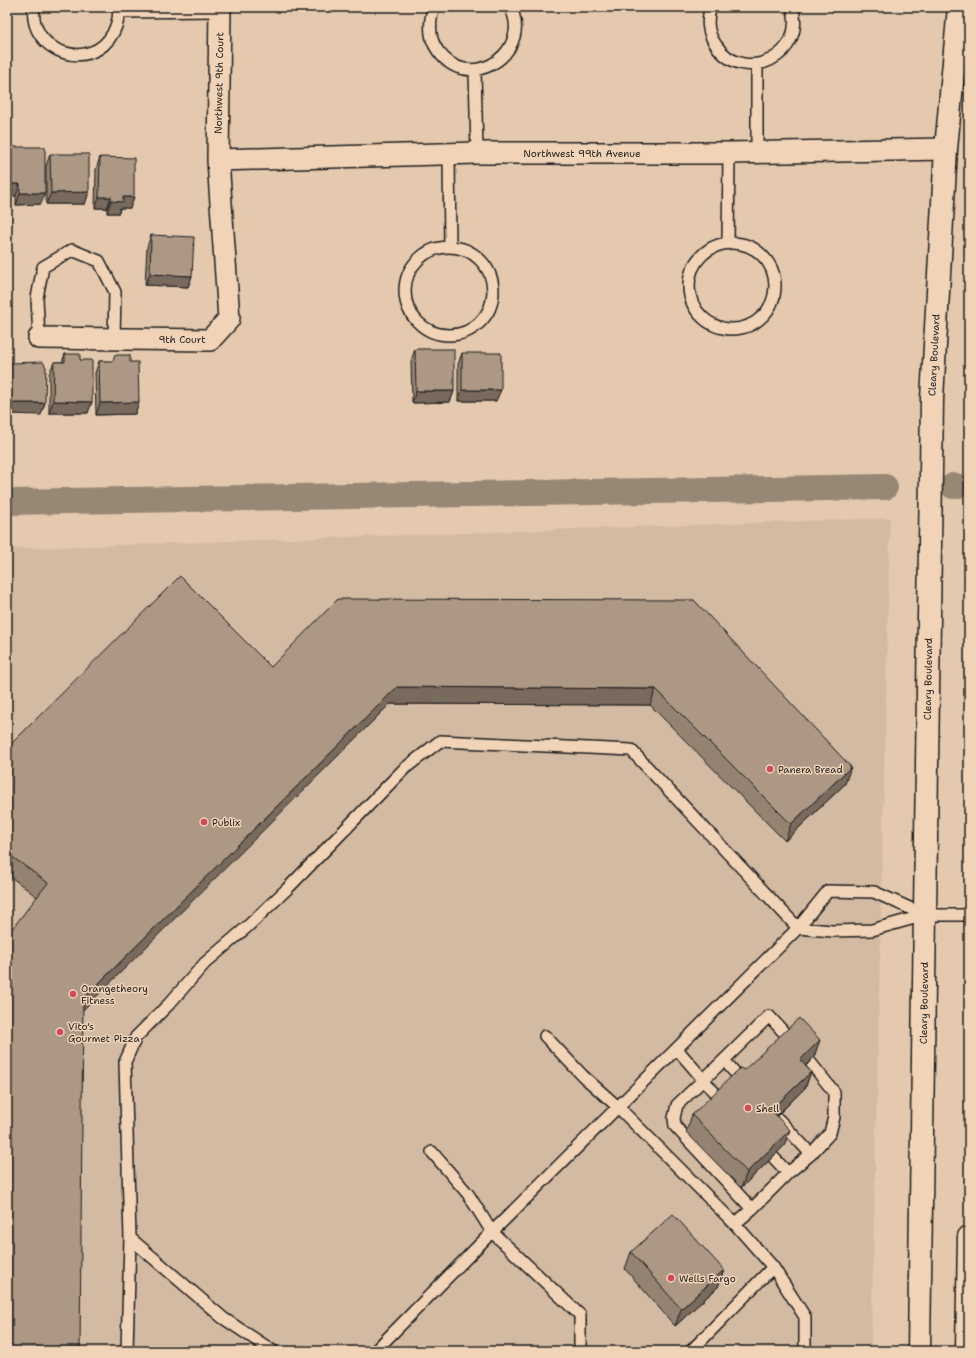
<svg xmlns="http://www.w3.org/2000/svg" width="976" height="1358" font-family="'Shantell Sans',sans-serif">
  <rect width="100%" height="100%" fill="#e4c9ae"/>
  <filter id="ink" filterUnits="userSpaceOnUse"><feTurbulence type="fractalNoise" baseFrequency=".025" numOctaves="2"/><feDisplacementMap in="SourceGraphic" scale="8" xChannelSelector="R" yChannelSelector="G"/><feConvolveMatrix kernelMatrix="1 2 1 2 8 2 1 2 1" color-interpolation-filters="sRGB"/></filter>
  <g filter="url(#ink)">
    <!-- built -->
    <path fill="#d3baa2" d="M890,518L871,1351H7V549Z"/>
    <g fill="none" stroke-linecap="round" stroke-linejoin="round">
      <!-- canal -->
      <path stroke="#978775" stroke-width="26" d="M953,486H956
        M7,502L885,487"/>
      <defs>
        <path id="lane" d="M34,7C28,52 91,74 113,33C117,25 120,16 118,7
          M435,7C430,15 430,25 431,34C432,43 437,51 444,58C477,91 533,48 510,7
          M711,7C706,20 708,34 716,45C744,87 808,55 792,7
          M119,12L220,11
          M757,65V152
          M475,70L477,153
          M449,154L450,247
          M728,243L729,153
          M689 286a43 43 0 1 1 86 0a43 43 0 1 1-86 0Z
          M405 291a44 44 0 1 1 88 0a44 44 0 1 1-88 0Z
          M39,338L37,298L43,267L72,250L99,261L115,292L114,339
          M545,1036L583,1076L618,1107L735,1224L773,1267L805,1317V1351
          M677,1049L720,1099
          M724,1060L769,1016L789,1038
          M810,1062L834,1092V1117L830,1133L811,1154
          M743,1082L724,1060L677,1105L674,1118L675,1126L752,1209
          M779,1120L811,1154L788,1173
          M432,1152L468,1194L492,1232L580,1315V1351
          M735,1224L752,1209L788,1173L773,1157
          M127,1351L130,1238
          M273,1351L223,1318L130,1238L125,1062L136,1037L169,1004L205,963L247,927L287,889L404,769L440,741L631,750L798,928L832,931L872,930L925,915H969
          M375,1351L492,1232L798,928L828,891L874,892L925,915
          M691,1351L773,1267"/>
        <path id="street" d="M218,160L477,153H729L946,149
          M39,338L210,340L229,319L218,160L220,7"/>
        <path id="secondary" d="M919,1351L932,399L946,149L959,7
          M967,1351L969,1237"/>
      </defs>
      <!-- lane casing -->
      <use href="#lane" stroke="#1c1c1c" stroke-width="14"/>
      <!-- street casing -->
      <use href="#street" stroke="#1c1c1c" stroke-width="24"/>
      <!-- secondary casing -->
      <use href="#secondary" stroke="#1c1c1c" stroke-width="25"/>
      <!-- lane -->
      <use href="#lane" stroke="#f1d4b7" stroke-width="11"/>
      <!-- street -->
      <use href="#street" stroke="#f1d4b7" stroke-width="21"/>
      <!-- secondary -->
      <use href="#secondary" stroke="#f1d4b7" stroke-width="22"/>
    </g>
    <!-- wall -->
    <path fill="#948372" stroke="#1c1c1c" d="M7,147L45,193L41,204L16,205V196H11L7,236Z
      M50,154L89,192L85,204H46V166Z
      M100,157L134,197L130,208H120L119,213H107V208H95L96,169Z
      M151,235L192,276L188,287L145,285L147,247Z
      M415,349L454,391L450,402L412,403L411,361Z
      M462,353L496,401H458V364Z
      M65,354L80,360L88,413H49V374L54,362H62Z
      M99,361L130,362L139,402L135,414L96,415L95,373Z
      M694,600L845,784L785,841L650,705L390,704L37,897L7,874V748L271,667Z
      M814,1057L806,1066L811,1072L805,1088L777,1116L784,1146L741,1188L686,1132L692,1115L744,1070Z
      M631,1252L724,1270L718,1287L675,1326L625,1269Z"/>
    <!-- shaded-wall -->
    <path fill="#786a5d" stroke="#1c1c1c" d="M7,180H9L7,186Z
      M9,184H20L16,196H7V190Z
      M89,192L85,204H46L51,193Z
      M20,193H45L41,204L16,205Z
      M99,197H111L107,208H95Z
      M123,197H134L130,208H120L119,213H107L111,201Z
      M7,226H10L7,236Z
      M150,274L192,276L188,287L145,285Z
      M462,390H501L496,401H458Z
      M416,391H454L450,402L412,403Z
      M53,401L92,402L88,413H49Z
      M139,402L135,414L96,415L100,403Z
      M7,403H45L41,415L7,414Z
      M397,687L656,689L650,705L390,704L77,1016L83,999Z
      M851,767L845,784L785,841L791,824Z
      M820,1040L814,1057L794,1077L800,1060Z
      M811,1072L805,1088L765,1127L771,1110Z
      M790,1130L784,1146L741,1188L747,1172Z
      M724,1270L718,1287L675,1326L681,1309Z"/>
    <!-- building -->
    <path fill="#ac9885" stroke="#1c1c1c" d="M7,147H45V193H20V184H9V180H7Z
      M50,154H89V192L51,193Z
      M100,157L134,158V197H123V202L111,201V197H99Z
      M7,190L11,191L10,226H7Z
      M151,235L194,237L192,276L150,274Z
      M7,282H9L8,319H7Z
      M415,349H454V391H416Z
      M462,353H501V390H462Z
      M65,354H80V360H92V402L53,401L54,362H65Z
      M115,355H130V362H138L139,402L100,403L99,361H113Z
      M43,362L46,367L45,403H7V366L10,363Z
      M180,576L271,667L338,599L694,600L851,767L791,824L656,689L397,687L83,999L80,1351H7V935L48,883L7,853V748Z
      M799,1018L820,1040L800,1060L811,1072L771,1110L790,1130L747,1172L692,1115L740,1068L744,1070Z
      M673,1214L724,1270L681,1309L631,1252Z"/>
  </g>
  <!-- markers -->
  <g fill="#d1495b" stroke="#f1d4b7" stroke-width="1.5">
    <circle cx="770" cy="769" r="4"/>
    <circle cx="204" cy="822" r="4"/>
    <circle cx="73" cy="994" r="4"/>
    <circle cx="60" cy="1032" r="4"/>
    <circle cx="748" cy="1108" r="4"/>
    <circle cx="671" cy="1278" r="4"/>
  </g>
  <g text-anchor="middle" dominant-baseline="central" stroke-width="3" stroke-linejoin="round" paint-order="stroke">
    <!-- street labels -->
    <g font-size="10" fill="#1c1c1c" stroke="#f1d4b7">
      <text transform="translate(219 83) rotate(-89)">Northwest 9th Court</text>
      <text x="582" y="153">Northwest 99th Avenue</text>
      <text x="182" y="339">9th Court</text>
      <text transform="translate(934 355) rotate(-87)">Cleary Boulevard</text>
      <text transform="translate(928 679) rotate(-89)">Cleary Boulevard</text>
      <text transform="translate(924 1003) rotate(-89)">Cleary Boulevard</text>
    </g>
    <!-- poi labels -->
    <g font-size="10" fill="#1c1c1c" stroke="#f1d4b7" text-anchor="start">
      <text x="778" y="769">Panera Bread</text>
      <text x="212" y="822">Publix</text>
      <text x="81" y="988">Orangetheory<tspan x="81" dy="12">Fitness</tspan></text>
      <text x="68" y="1026">Vito's<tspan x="68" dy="12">Gourmet Pizza</tspan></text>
      <text x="756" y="1108">Shell</text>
      <text x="679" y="1278">Wells Fargo</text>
    </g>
  </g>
  <!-- margin -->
  <rect width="976" height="1358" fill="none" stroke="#f1d4b7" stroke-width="24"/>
  <rect x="12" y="12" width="952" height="1334" fill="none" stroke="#1c1c1c" stroke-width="1.5" filter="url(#ink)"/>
</svg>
